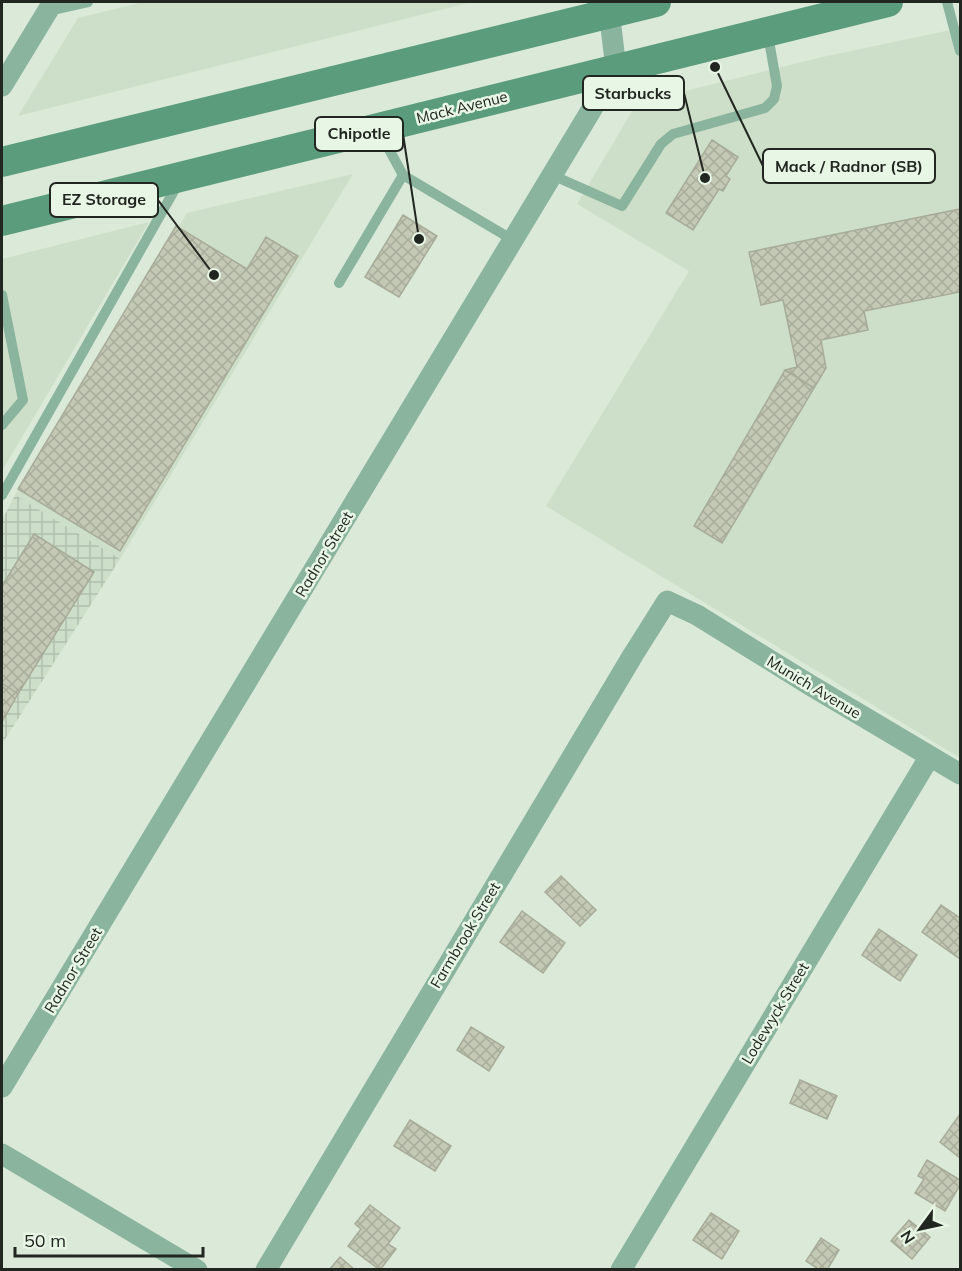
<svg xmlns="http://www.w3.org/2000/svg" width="962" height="1271" font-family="Mulish,sans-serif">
  <defs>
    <pattern id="industrial-grid" width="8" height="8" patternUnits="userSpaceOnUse" patternTransform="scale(1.5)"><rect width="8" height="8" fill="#cddfc8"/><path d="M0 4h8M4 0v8" fill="none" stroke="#b0bfac"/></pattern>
    <pattern id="building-cross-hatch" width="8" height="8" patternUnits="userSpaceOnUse" patternTransform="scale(1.5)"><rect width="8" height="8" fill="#c4c9b5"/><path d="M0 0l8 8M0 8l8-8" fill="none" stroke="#a8ac9b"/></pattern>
  </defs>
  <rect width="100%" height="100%" fill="#dbe9d8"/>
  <!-- built -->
  <path fill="#cddfc8" d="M143,2H472L18,116L78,18Z
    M960,28V758L546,506L689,271L577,204L637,103L818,58Z
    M353,174L120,559L15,495L187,213Z
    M149,222L2,471V259Z"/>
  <!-- industrial -->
  <path fill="url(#industrial-grid)" d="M15,495L120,559L2,744V520Z"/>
  <!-- building -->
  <path fill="url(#building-cross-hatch)" stroke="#a7ac99" stroke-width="1.5" d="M712,140L738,157L726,176L730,179L723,191L719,189L693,230L666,213Z
    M960,209V292L864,311L868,330L821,340L826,368L814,388L785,370L797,367L783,300L761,305L749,252Z
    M403,215L437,236L399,297L365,277Z
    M176,226L247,269L266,237L298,256L120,551L18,489Z
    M785,370L814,388L722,543L694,526Z
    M34,534L94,572L18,694L2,683V586Z
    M2,683L18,694L2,722Z
    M561,876L596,910L580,926L545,892Z
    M941,905L960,918V959L922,932Z
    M522,911L565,943L543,973L500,942Z
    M879,929L917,955L900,981L862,955Z
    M471,1027L504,1047L489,1071L457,1050Z
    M800,1080L837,1096L827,1119L790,1103Z
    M960,1114V1158L940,1142Z
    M410,1120L451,1146L435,1171L394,1146Z
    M927,1160L960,1180V1185L945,1211L915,1193L924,1179L918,1176Z
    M370,1205L400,1228L388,1244L396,1249L380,1270L348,1246L361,1229L355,1224Z
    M711,1213L739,1231L722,1259L693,1240Z
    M909,1220L930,1237L912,1259L891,1241Z
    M821,1238L839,1250L827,1270H820L806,1261Z
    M340,1257L355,1270H329Z"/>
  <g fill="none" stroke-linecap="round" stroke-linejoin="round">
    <!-- service -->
    <path stroke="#8ab49e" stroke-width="10" d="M947,2L960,51
      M48,11L88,2
      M403,175L513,240
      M552,175L622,206L661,144L673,134L765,108L774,99L777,86L768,35
      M339,283L403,175L379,131
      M2,295L23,400L2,425
      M2,495L179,182"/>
    <!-- minor -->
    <path stroke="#8ab49e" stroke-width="21" d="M2,86L53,2
      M2,1087L616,69L608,2
      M2,1154L197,1270
      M266,1270L633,655L667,601L697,615L810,685L960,774
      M621,1270L930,756"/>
    <!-- secondary -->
    <path stroke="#5a9c7c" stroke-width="30" d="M2,162L656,2
      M2,221L888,2"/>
  </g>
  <g text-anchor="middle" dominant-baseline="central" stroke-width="5" stroke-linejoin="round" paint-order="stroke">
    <!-- street labels -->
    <g font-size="15" fill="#212620" stroke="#e8f6e5">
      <text transform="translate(462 107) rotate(-14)">Mack Avenue</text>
      <text transform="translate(324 554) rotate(-59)">Radnor Street</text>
      <text transform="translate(814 687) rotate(31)">Munich Avenue</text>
      <text transform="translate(465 935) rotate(-59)">Farmbrook Street</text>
      <text transform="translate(73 970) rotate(-59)">Radnor Street</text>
      <text transform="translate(775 1013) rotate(-59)">Lodewyck Street</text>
    </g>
  </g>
  <!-- callouts -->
  <path fill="none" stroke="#212620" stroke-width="2" d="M705 178L684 93M419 239L403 134M715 67L763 166M214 275L158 200"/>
  <g fill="#212620" stroke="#e8f6e5" stroke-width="2">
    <circle cx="705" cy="178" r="6"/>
    <circle cx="419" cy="239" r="6"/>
    <circle cx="715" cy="67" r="6"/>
    <circle cx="214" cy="275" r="6"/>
  </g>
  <g fill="#e8f6e5" stroke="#212620" stroke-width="2">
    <rect x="583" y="76" width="101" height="34" rx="6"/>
    <rect x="315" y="117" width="88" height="34" rx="6"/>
    <rect x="763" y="149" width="172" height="34" rx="6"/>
    <rect x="50" y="183" width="108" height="34" rx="6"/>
  </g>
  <g font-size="16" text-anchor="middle" font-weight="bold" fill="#212620">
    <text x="633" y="99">Starbucks</text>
    <text x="359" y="139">Chipotle</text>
    <text x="849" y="172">Mack / Radnor (SB)</text>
    <text x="104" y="205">EZ Storage</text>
  </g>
  <!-- border -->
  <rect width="962" height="1271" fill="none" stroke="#212620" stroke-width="6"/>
  <!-- north arrow -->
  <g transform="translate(920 1229) rotate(237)" stroke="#e8f6e5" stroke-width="4.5" paint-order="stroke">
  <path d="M0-4.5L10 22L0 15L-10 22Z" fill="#212620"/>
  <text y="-9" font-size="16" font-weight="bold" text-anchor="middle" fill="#212620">N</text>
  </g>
  <!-- scale -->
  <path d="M15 1247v9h188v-9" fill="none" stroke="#212620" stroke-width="3"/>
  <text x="24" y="1247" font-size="18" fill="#212620" stroke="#e8f6e5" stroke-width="4.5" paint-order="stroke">50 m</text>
</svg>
